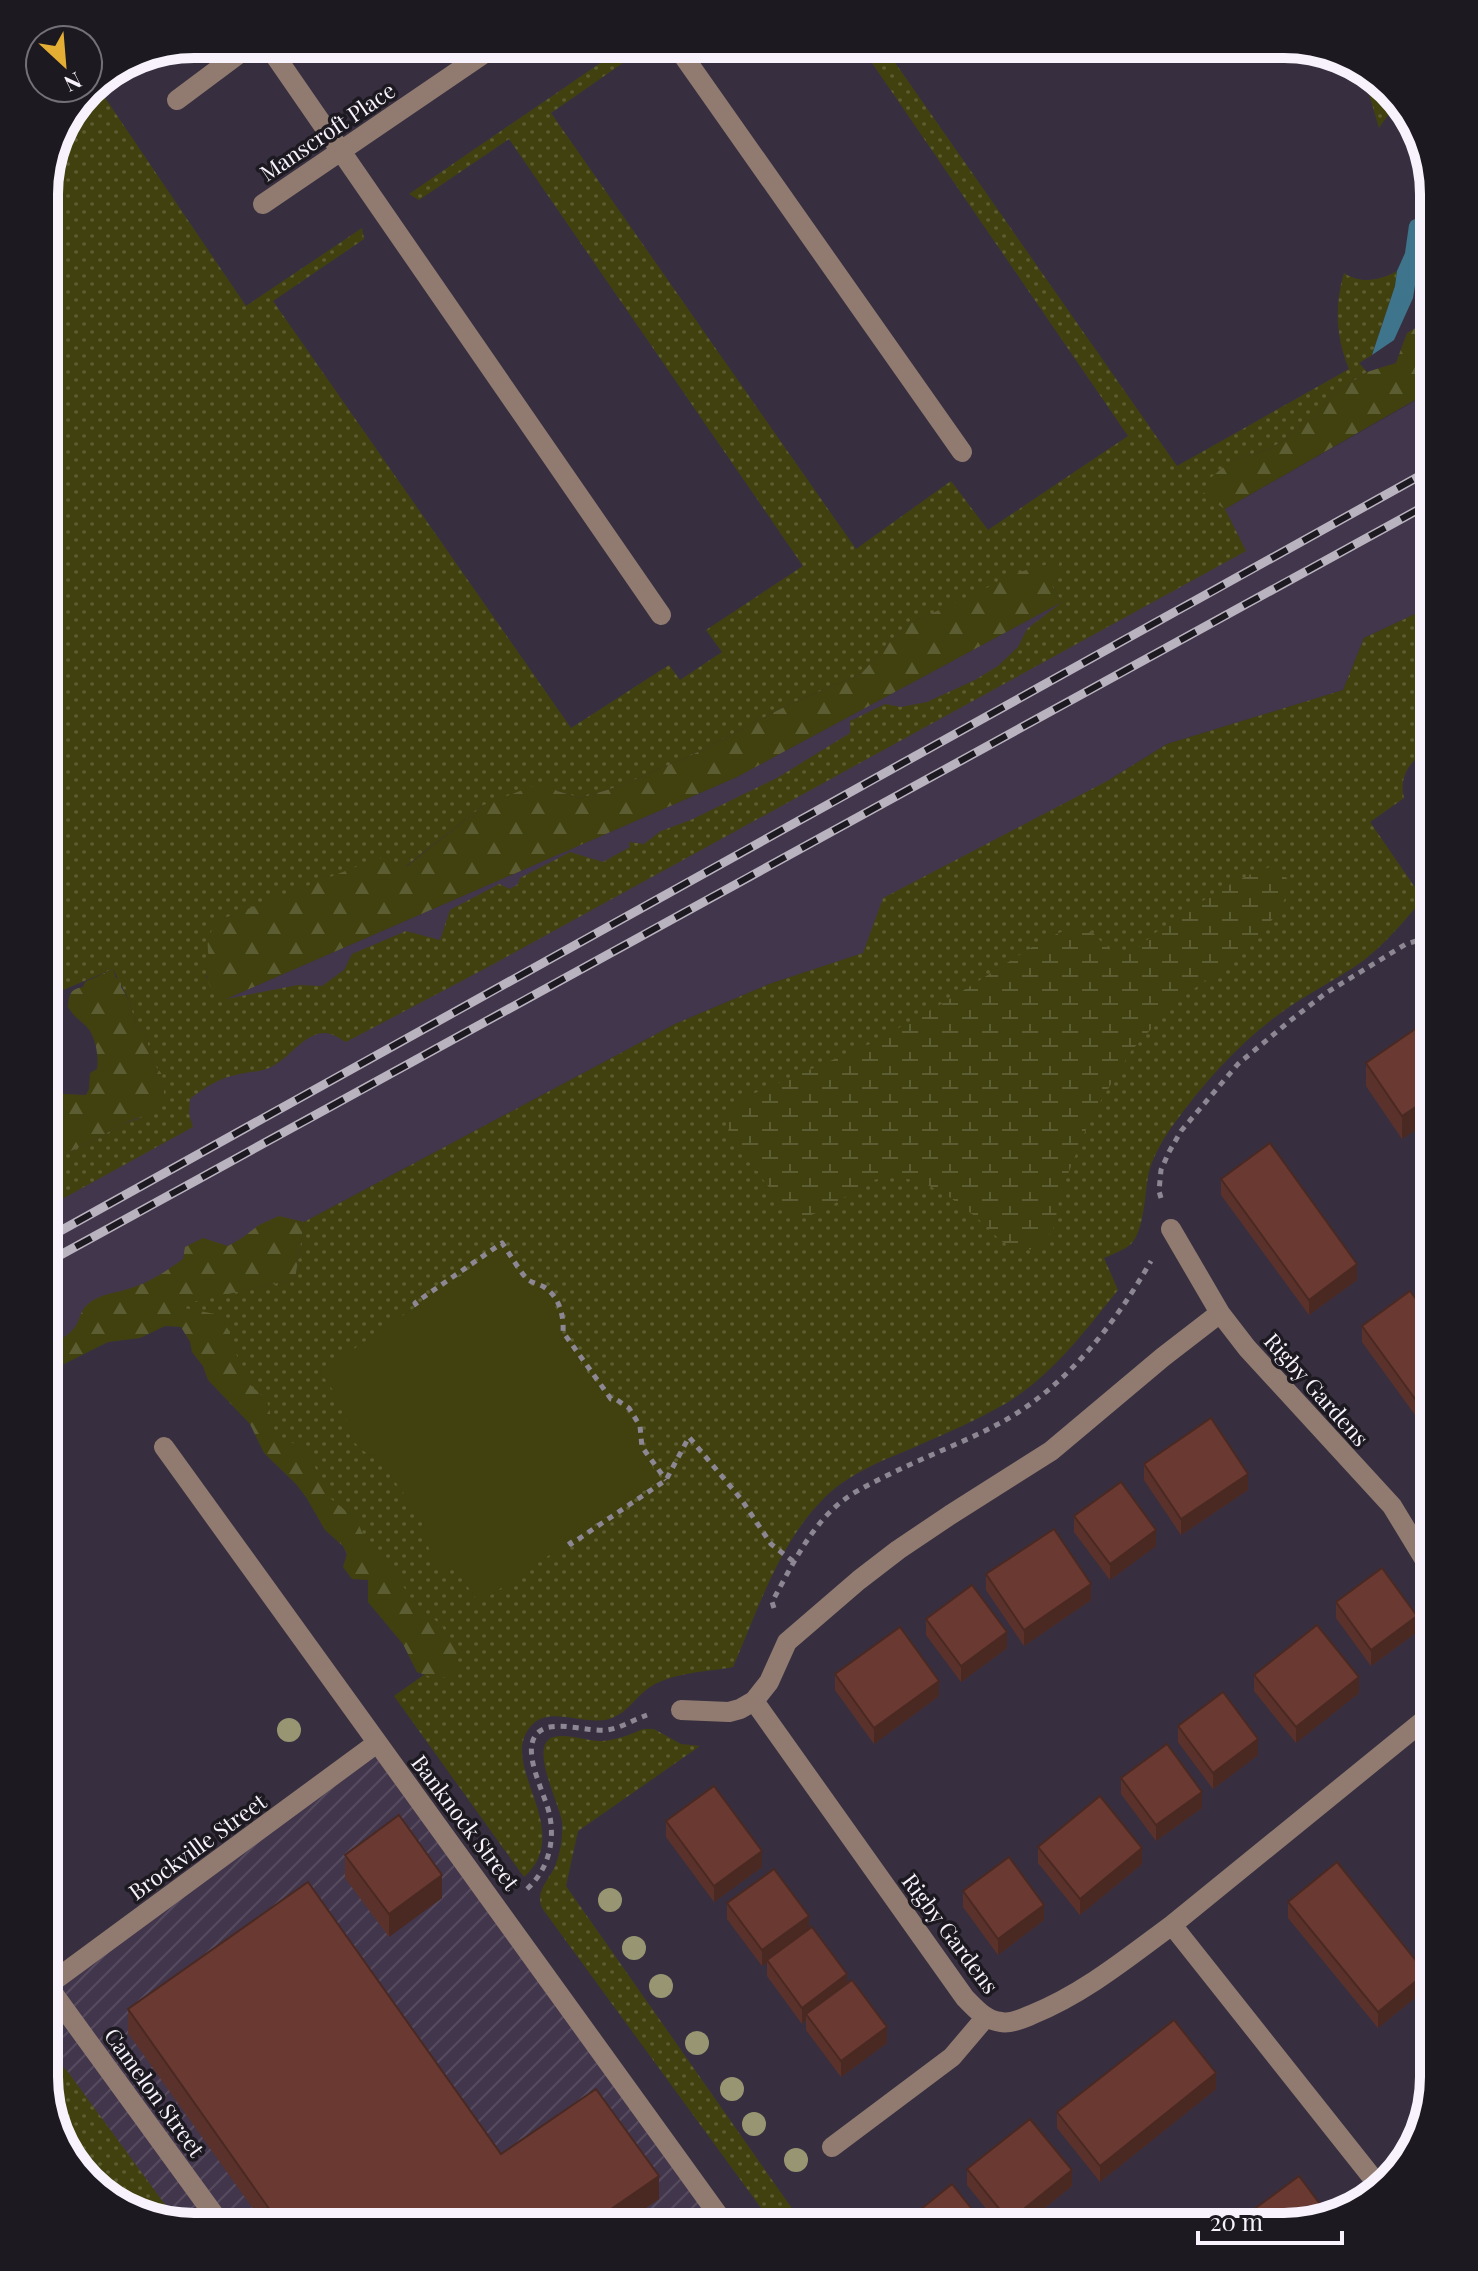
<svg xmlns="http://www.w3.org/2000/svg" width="1478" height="2271" font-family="'Playfair Display',serif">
  <defs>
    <pattern id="industrial-furrows" width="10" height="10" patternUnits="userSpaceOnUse" patternTransform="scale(2)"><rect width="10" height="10" fill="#42364c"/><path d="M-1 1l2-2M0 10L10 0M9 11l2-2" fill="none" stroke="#554a5e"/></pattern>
    <pattern id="grass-dots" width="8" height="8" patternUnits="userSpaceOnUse" patternTransform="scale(2)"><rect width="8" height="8" fill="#41410f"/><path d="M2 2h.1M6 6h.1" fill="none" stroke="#5d5d33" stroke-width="1.8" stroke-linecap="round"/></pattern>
    <pattern id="forest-firs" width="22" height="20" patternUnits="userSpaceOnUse" patternTransform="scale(2)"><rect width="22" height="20" fill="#41410f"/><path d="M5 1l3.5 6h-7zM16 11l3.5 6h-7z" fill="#5d5d33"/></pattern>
    <pattern id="wetland-marsh" width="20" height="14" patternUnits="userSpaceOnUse" patternTransform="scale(2)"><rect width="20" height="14" fill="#41410f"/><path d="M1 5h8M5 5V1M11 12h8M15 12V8" fill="none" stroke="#5d5d33"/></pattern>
  </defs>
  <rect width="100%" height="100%" fill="#372f3f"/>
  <!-- built -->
  <path fill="#42364c" d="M1434,390V605L1364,638L1343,690L1167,744L1109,780L864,953L769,984L675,1024L304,1222L295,1279L171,1306L44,1365V1137L226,999L737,777L1062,602Z"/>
  <!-- industrial -->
  <path fill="url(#industrial-furrows)" d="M377,1743L724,2227H185L111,2202L64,2151L44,2077V1988Z"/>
  <!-- grass -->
  <path fill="url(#grass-dots)" fill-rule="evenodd" d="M628,44H642L643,49L551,113L856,549L951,481L988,530L1128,436L859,44H882L1177,466L1349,369C1336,337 1334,306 1344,273C1360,284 1380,281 1397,271L1395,286L1372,355L1359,363L1367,372L1334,394L1314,417L1272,448L1232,460L1204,495L1225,509L1246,551L490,966L346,1042C339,1038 331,1032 323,1033C304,1035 291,1055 276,1064C265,1072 253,1071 240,1074C221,1077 205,1087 190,1099L189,1114L193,1127L44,1209V1163L95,1140L122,1124L138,1119L164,1093L160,1073L150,1059L147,1037L135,1024L130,1002L113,969L44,998V185L88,88L95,83L246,306L362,228L364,239L273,301L571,728L669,665L680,680L722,652L706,630L803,566L509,139L419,200L409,194ZM1052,586L1062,602L1027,629L1018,647L998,666L975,680L927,702L901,707L885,704L850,721V733L777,778L693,819L661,831L644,844L629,842L630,847L603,862L570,852L520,878L518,884L510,889L499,884L450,910L440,940L406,931L352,954L344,970L322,986L298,985L226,999L206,977L210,966L406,866L484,805L557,791L581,798L620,786L692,755L790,704L861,674L890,641L909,624L931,614L974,595Z
    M1361,67L1367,69L1397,102L1379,128Z
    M1434,605V749C1412,756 1398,775 1404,798L1370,822L1423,899C1404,921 1387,942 1364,960C1338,979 1308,993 1282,1012C1240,1042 1203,1083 1173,1125C1164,1138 1155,1153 1150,1168C1144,1189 1146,1228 1131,1244C1124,1250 1113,1254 1104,1258L1118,1290C1084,1332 1051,1377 1003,1405C975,1421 944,1434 915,1447C883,1460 850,1473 825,1497C778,1544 759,1608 733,1667C707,1672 674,1672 650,1687C636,1696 628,1712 612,1718C586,1728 549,1703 530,1727C498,1766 576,1830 524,1877L394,1696L438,1665L171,1306L295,1279L304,1222L675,1024L769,984L863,953L883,898L1109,780L1167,744L1343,690L1364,638Z
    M643,1729H654L681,1744L700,1746L578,1831L566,1886L805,2227H775L542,1908C535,1890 549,1881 556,1864C561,1851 563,1836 562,1822C560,1805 533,1754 548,1740C559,1730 588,1742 602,1741C617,1740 629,1735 643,1729Z
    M44,2052L57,2060L68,2072L180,2225L111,2202L64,2151L44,2077Z"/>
  <!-- forest -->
  <path fill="url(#forest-firs)" d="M1434,317V389L1225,509L1203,495L1208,480L1232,460L1272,448L1314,417L1334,394L1367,372L1396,363L1407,333Z
    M1060,561L1052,586L1062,602L737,777L226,999C217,995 206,986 207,974C208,970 210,966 209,961C207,939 205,936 222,919L379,858L407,866L484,805L543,782L557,791L581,798L620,786L692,755L790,704L861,674L890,641L909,624L1023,571Z
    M113,969L116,978L121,979V987L130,1002L135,1024L147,1037L150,1059L161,1073L164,1093L159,1110L122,1124L95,1140L44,1163V1108L57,1101L63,1094L86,1095L89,1089L90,1073L97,1069C99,1058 96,1041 90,1031C84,1022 75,1019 68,1007C69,995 70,989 83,987L85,982Z
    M279,1216L304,1222L295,1279L174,1306L220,1315L230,1333L229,1345C238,1357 246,1366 247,1382L267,1400L274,1429L282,1438L297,1445L311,1459L330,1498L357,1520L366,1543L373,1554L386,1558L413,1602L441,1625L457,1651L453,1677L433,1678L417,1672L403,1644L368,1602V1580L352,1579L343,1567L347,1554L343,1546L325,1530L306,1497L296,1484L264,1453L250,1424L208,1380L203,1366L192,1352L190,1342L181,1327L165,1326L140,1338L108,1342L64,1364L44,1382V1348C54,1344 69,1336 75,1327C80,1320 80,1311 87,1305C99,1293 119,1293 134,1287C152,1281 168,1270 183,1259L185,1247L203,1238L228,1246L242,1238L259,1225Z"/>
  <!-- wetland -->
  <path fill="url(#wetland-marsh)" d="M1270,867C1282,872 1287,875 1291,887L1277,914L1248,948L1174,1004L1131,1051L1091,1117L1061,1191L1053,1231L1034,1249L1019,1251L1001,1241L976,1217L951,1198L926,1184L908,1179L889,1176L870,1181L826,1209L811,1215L799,1216L787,1210L734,1143L729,1133L727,1122L730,1114L748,1096L870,1044L945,1002L1040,942L1061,932L1073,929L1093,933L1109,950L1125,956C1137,950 1145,941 1155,933C1191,909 1229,880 1270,867Z"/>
  <!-- pitch -->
  <path fill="#41410f" d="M502,1248L528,1286L542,1290L548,1295L557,1310L559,1332L607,1401L621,1406L632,1417L639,1433L638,1447L661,1479L479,1603L457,1571L444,1567L433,1558L426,1541V1525L377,1456L365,1452L354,1442L346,1425L347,1410L320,1372Z"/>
  <!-- water -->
  <path fill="#3e758d" d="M1427,167L1434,194V265L1417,273L1413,298L1394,340L1372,355L1395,286L1397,271L1405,253L1409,225L1411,221L1415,219C1422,199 1415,186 1427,167Z"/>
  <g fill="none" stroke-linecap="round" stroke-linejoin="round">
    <!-- path -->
    <path stroke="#8d8693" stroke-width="5" stroke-dasharray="6 6" stroke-linecap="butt" d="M1161,1198L1159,1191L1161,1170L1169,1152L1181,1131L1238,1064L1291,1020L1326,993L1406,944L1434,936
      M417,1306L415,1303L502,1243C510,1254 518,1269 527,1279C532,1283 539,1284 544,1287C559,1296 564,1315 563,1332L611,1399L617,1400L629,1408L640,1426L642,1447L666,1480
      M569,1541L571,1544L666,1480L689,1437L741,1499L771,1544L794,1562
      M774,1608L772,1602C789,1571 806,1535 832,1510C848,1494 868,1485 888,1475C928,1455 971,1440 1009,1418C1071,1381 1116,1322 1151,1261
      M527,1889C547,1871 555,1844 550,1817C547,1796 517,1747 540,1731C555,1720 588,1732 607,1730C621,1728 633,1720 647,1715"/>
    <!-- minor -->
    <path stroke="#917b70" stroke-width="20" d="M267,44L661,615
      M675,44L962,452
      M177,100L252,44
      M263,204L498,44
      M1171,1229L1220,1313L1247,1348L1392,1506L1434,1575
      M164,1447C352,1707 541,1966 727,2227
      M754,1701L965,1998C976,2009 985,2020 1001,2022C1009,2024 1022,2019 1031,2015C1083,1994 1126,1959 1172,1925
      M681,1710L729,1712L740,1709L754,1701L769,1682L787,1642L859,1580L898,1550L950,1515L1051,1451L1163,1357L1220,1313
      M47,1985L223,2227
      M44,1988L377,1743
      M832,2147L952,2057L986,2017
      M1379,2186L1172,1925L1434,1712"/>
    <defs>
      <path id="rail" d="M44,1240L1434,468
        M44,1264L1434,501"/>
    </defs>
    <!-- rail casing -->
    <use href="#rail" stroke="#b9b3bf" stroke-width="9"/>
    <!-- rail -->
    <use href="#rail" stroke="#1d1920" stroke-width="6" stroke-dasharray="18" stroke-linecap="butt"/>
  </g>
  <!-- trees -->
  <g fill="#989672">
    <circle cx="289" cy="1730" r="12"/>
    <circle cx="610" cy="1900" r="12"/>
    <circle cx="634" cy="1948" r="12"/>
    <circle cx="661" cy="1986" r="12"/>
    <circle cx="697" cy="2043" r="12"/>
    <circle cx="732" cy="2089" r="12"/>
    <circle cx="754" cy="2124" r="12"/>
    <circle cx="796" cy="2160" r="12"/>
  </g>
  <!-- wall -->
  <path fill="#5b322b" d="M1434,1016V1118L1402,1139L1366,1086V1063Z
    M1221,1179L1357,1280L1309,1315L1221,1195Z
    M1434,1323V1441L1362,1342V1326Z
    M1144,1464L1248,1490L1181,1535L1144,1480Z
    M1074,1516L1156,1546L1110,1580L1074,1532Z
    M986,1574L1091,1600L1024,1646L986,1590Z
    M1336,1602L1417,1632L1371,1666L1336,1618Z
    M926,1619L1007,1648L961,1682L926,1635Z
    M835,1674L939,1696L874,1744L835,1690Z
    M1254,1675L1359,1693L1296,1743L1254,1691Z
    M1178,1726L1258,1755L1213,1789L1178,1742Z
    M1121,1778L1202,1808L1156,1841L1121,1794Z
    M1434,1819V1849L1427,1841V1825Z
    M666,1821L762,1867L714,1902L666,1837Z
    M1038,1847L1142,1864L1080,1915L1038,1863Z
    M345,1855L442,1898L389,1937L345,1878Z
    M963,1891L1044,1920L998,1955L963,1907Z
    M1288,1902L1426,1989L1378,2028L1288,1918Z
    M727,1903L809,1929L847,1983L887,2043L841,2077L806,2030V2020L802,2024L767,1976V1963L762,1966L727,1919Z
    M128,2009L501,2154L659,2199L618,2227H266L128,2033Z
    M1216,2089L1100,2182L1057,2128V2112Z
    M967,2169L1072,2186L1021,2227H1001L967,2185Z
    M1253,2210L1284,2227H1254Z"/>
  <!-- shaded-wall -->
  <path fill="#4a2923" d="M1434,1095V1118L1402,1139V1116Z
    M1357,1264V1280L1309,1315V1300Z
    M1248,1474V1490L1181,1535V1519Z
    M1156,1530V1546L1110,1580V1564Z
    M1091,1584V1600L1024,1646V1630Z
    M1417,1616V1632L1371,1666V1650Z
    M1007,1632V1648L961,1682V1666Z
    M1359,1677V1693L1296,1743V1727Z
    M939,1681V1696L874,1744V1728Z
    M1258,1739V1755L1213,1789V1773Z
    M1202,1792V1808L1156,1841V1825Z
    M1142,1848V1864L1080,1915V1899Z
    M762,1851V1867L714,1902V1886Z
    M442,1875V1898L389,1937V1914Z
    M1044,1905V1920L998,1955V1939Z
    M809,1916V1932L767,1960V1963L762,1966V1950Z
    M1426,1973V1989L1378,2028V2012Z
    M847,1974V1990L806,2014V2020L802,2024V2008Z
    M887,2027V2043L841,2077V2061Z
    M1216,2073V2089L1100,2182V2166Z
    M1072,2170V2186L1021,2227H1009V2221Z
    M659,2176V2199L618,2227H585Z"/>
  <!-- building -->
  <path fill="#6a3a32" stroke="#4a2923" stroke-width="2" d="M1434,1016V1095L1402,1116L1366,1063Z
    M1270,1143L1357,1264L1309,1300L1221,1179Z
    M1410,1291L1434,1323V1425L1362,1326Z
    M1211,1418L1248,1474L1181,1519L1144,1464Z
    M1121,1482L1156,1530L1110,1564L1074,1516Z
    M1054,1529L1091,1584L1024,1630L986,1574Z
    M1382,1568L1417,1616L1371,1650L1336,1602Z
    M972,1585L1007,1632L961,1666L926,1619Z
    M1317,1625L1359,1677L1296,1727L1254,1675Z
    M900,1627L939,1681L874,1728L835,1674Z
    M1223,1692L1258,1739L1213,1773L1178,1726Z
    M1167,1744L1202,1792L1156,1825L1121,1778Z
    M714,1786L762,1851L714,1886L666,1821Z
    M1100,1796L1142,1848L1080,1899L1038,1847Z
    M399,1815L442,1875L389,1914L345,1855Z
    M1434,1819V1833L1427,1825Z
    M1009,1857L1044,1905L998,1939L963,1891Z
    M1337,1862L1426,1973L1378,2012L1288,1902Z
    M774,1869L809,1916L762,1950L727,1903Z
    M308,1882L501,2154L596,2089L659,2176L585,2227H282L128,2009Z
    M812,1927L847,1974L802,2008L767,1960Z
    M852,1980L887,2027L841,2061L806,2014Z
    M1174,2020L1216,2073L1100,2166L1057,2112Z
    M1030,2119L1072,2170L1009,2221L967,2169Z
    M1299,2176L1328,2215L1284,2227H1266L1253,2210Z
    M952,2184L986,2227H899Z"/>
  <g text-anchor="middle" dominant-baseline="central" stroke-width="7" stroke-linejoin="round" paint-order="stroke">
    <!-- street labels -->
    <g font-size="22" fill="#f7f2fc" stroke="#1d1920">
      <text transform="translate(327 131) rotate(-34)">Manscroft Place</text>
      <text transform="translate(1317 1389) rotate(48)">Rigby Gardens</text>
      <text transform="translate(466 1822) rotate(53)">Banknock Street</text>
      <text transform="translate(197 1846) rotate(-36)">Brockville Street</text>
      <text transform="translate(951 1933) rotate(53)">Rigby Gardens</text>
      <text transform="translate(155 2092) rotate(54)">Camelon Street</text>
    </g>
  </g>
  <!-- crop -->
  <path d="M0 0H1478V2271H0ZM194 58H1284A136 136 0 0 1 1420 194V2077A136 136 0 0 1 1284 2213H194A136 136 0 0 1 58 2077V194A136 136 0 0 1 194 58Z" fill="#1d1920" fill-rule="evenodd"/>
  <path fill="none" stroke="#f7f2fc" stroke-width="10" d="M194 58H1284A136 136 0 0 1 1420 194V2077A136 136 0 0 1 1284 2213H194A136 136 0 0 1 58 2077V194A136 136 0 0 1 194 58Z"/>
  <!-- north arrow -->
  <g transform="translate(64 64) rotate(154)"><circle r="38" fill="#1d1920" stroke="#747078" stroke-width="2"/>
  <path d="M0-6L14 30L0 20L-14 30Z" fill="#e4ae35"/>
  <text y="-12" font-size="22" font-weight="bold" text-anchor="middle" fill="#f7f2fc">N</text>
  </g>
  <!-- scale -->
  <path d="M1198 2231v12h144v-12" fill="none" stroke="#f7f2fc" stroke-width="4"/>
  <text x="1210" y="2231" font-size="24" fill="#f7f2fc" stroke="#1d1920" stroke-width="6" paint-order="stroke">20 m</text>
</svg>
